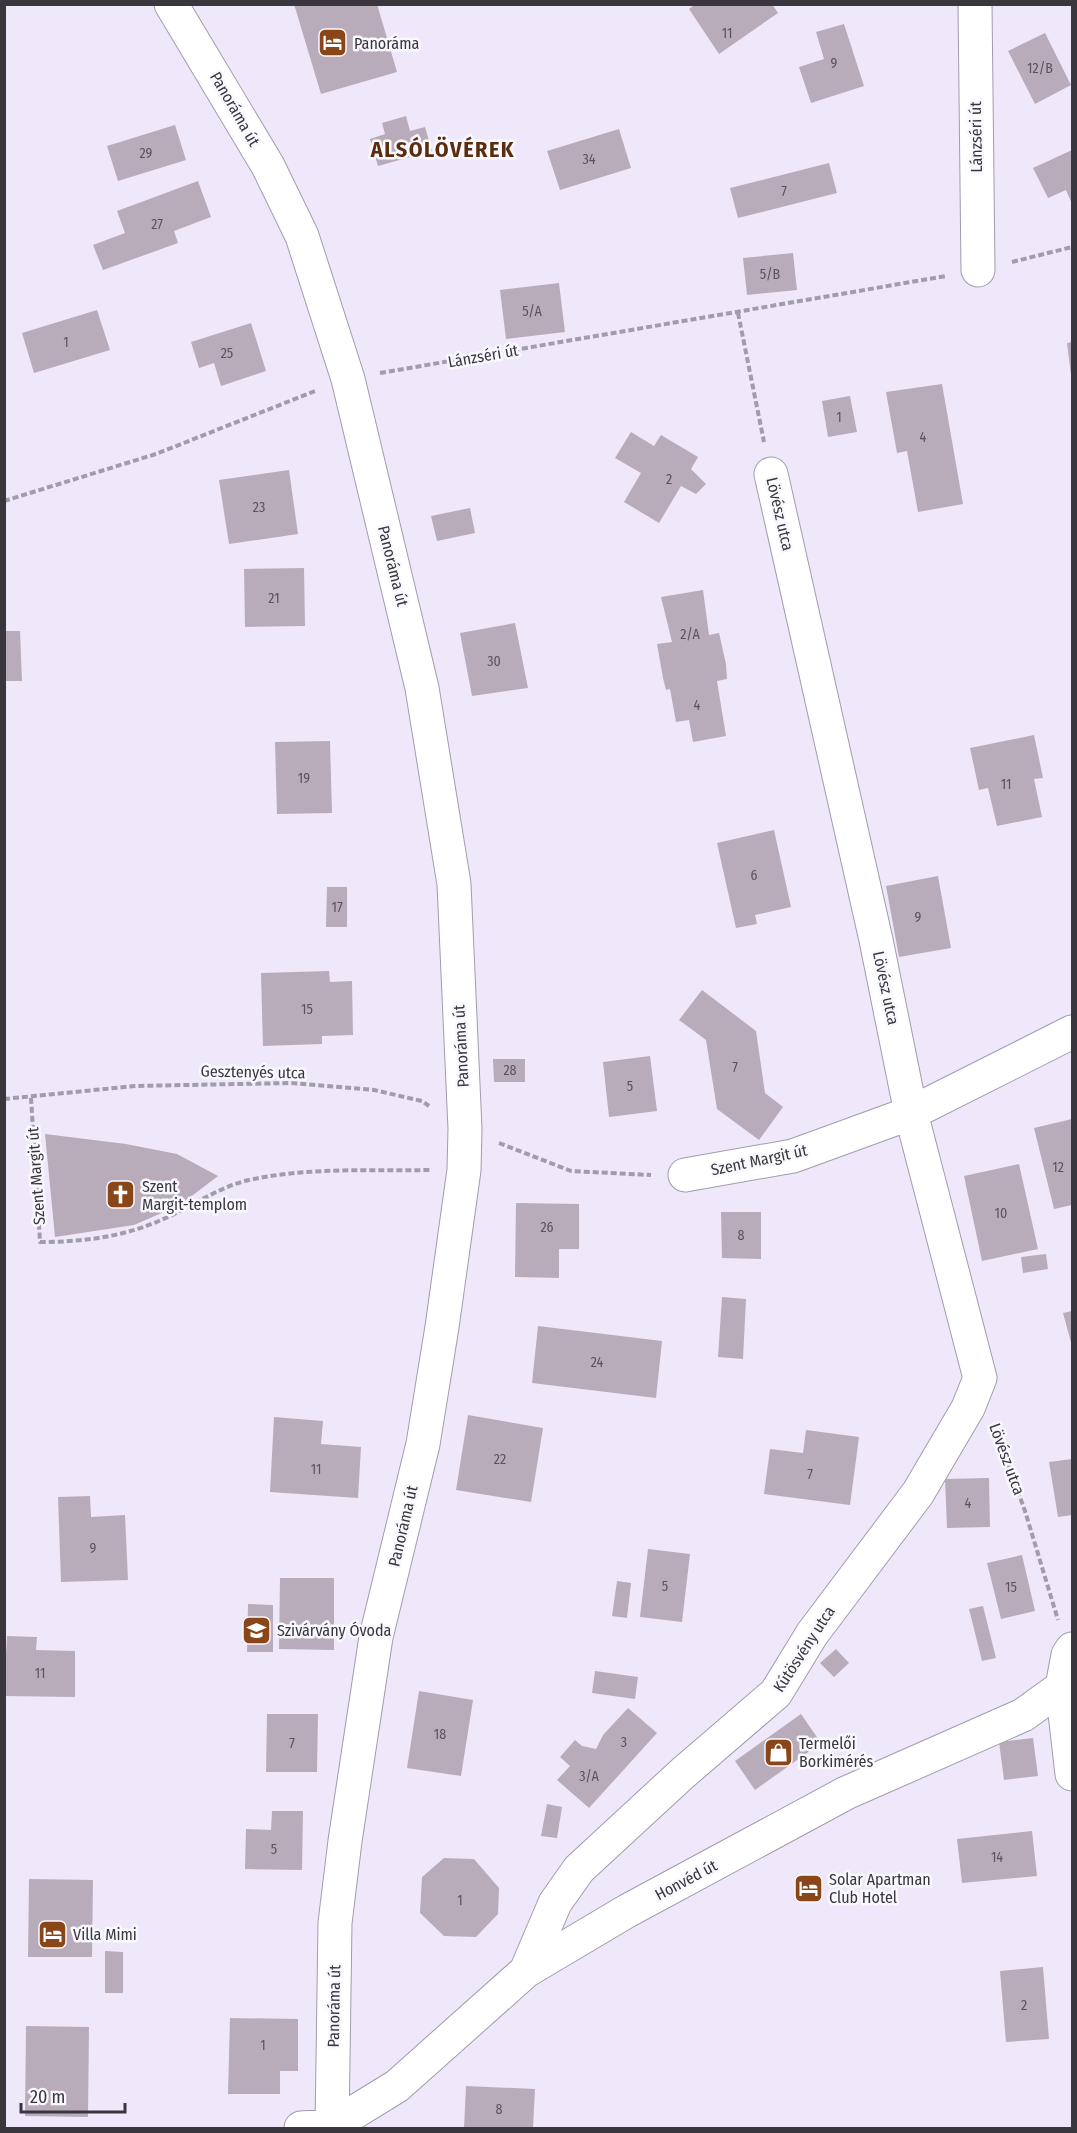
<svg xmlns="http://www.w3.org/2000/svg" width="1077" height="2133" font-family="'Fira Sans Condensed',sans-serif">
  <rect width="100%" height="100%" fill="#eee8fa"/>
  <!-- building -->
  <path fill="#b9acba" d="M294,4H377L397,72L321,94Z
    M696,4H772L778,13L719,54L689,9Z
    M844,24L864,86L811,103L799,67L824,59L816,32Z
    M1045,33L1071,85L1035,104L1008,51Z
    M406,116L410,131L425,127L432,151L378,166L370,139L385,134L382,123Z
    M175,125L186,160L118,181L107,146Z
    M619,129L631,168L560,190L547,151Z
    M1072,150V204L1066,190L1048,198L1033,168Z
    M829,163L837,193L738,218L730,188Z
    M198,181L211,217L174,231L178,243L103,270L93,245L125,233L117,211Z
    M793,253L797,290L747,295L743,258Z
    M559,283L565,332L506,339L500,290Z
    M97,310L110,350L34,373L22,333Z
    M251,323L266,371L221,386L214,363L199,368L191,342Z
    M1072,342V375H1071L1067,343Z
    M942,384L963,504L918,512L907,451L897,453L886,392Z
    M850,396L857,432L828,437L822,401Z
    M631,432L654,446L661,435L698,457L691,469L706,484L696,494L681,486L659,523L624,502L641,473L615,458Z
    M289,470L298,534L229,544L219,480Z
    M470,508L475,533L437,541L431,516Z
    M304,568L305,626L245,627L244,569Z
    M703,590L709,635L719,633L726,664L727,679L717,681L726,736L693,742L689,720L676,722L670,689L666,690L663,678L657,644L672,642L661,597Z
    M515,623L528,688L472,696L460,633Z
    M4,631H20L22,681H4Z
    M1034,735L1043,778L1034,779L1042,817L997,826L988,788L979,790L970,748Z
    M330,741L332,813L277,814L275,742Z
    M774,830L791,907L755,915L757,924L736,928L717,843Z
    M938,876L951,948L899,957L886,886Z
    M327,887H347V927H326Z
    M329,971L330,982L352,981L353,1035L322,1036V1044L263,1046L261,973Z
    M702,990L756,1031L765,1093L783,1107L759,1140L717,1109L706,1040L679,1020Z
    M650,1056L657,1111L609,1117L603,1062Z
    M493,1059H525V1082H494Z
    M1072,1119V1205L1054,1209L1034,1128Z
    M45,1134L126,1144L177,1154L218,1176L180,1205L134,1225L55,1237Z
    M1019,1164L1038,1249L982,1261L964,1176Z
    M516,1203L579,1204V1249H559V1278L515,1277Z
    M721,1212H761V1259L722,1258Z
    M1046,1254L1048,1269L1023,1273L1021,1257Z
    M722,1297L746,1299L743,1359L718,1357Z
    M1072,1311V1346L1063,1313Z
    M538,1326L662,1341L656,1398L532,1383Z
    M468,1415L543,1428L531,1502L456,1490Z
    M274,1417L323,1421L321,1444L361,1447L358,1498L270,1492Z
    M806,1430L859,1437L850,1505L764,1494L770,1449L803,1453Z
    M1072,1459V1515L1058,1517L1049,1462Z
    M989,1478L990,1527L947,1528L945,1479Z
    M90,1496L91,1517L125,1515L128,1580L61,1582L58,1497Z
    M648,1549L690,1554L682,1622L640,1617Z
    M1022,1555L1035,1611L1001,1619L987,1563Z
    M280,1578H334V1650L279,1649Z
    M617,1581L631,1583L627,1618L612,1616Z
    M248,1604L273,1605V1652H247Z
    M983,1606L996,1658L982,1661L969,1609Z
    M7,1636L37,1637L36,1650L75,1651V1697L4,1696Z
    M836,1649L849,1663L834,1677L820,1663Z
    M595,1671L638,1677L635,1699L592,1693Z
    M419,1691L473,1700L461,1776L407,1768Z
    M628,1708L657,1733L589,1808L557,1780L570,1766L560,1757L575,1740L582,1746L596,1749L603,1735Z
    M267,1714H318L317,1772H266Z
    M801,1714L821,1743L755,1790L735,1761Z
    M1033,1738L1038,1776L1004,1780L999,1742Z
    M547,1804L562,1807L557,1838L541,1836Z
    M272,1811H303L302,1870L245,1869L246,1829L271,1830Z
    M1032,1831L1037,1876L962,1883L957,1839Z
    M444,1858L474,1859L499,1888L498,1914L476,1937L444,1936L420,1913L422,1877Z
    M29,1879L93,1880L92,1957H28Z
    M105,1951L123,1952V1993H105Z
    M1043,1967L1049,2039L1006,2042L1000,1971Z
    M230,2018L298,2019V2071H280V2094H228Z
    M26,2026L89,2027L88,2117L25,2116Z
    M466,2086L535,2089L533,2128H464Z"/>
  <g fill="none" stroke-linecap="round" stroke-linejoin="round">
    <defs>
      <path id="minor" d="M171,4L268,166L302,236L348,379L422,688L454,884L465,1129L464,1170L442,1327L423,1444L376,1637L345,1841L335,1923L332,2128
        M975,4L978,270
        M685,1175L793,1156L911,1113L1072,1032
        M1062,1687L1072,1774
        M526,1971L555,1903L579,1869L683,1773L776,1693L812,1634L918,1493L968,1408L980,1378L911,1113L876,940L771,474
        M301,2128L332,2126L397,2086L526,1971L627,1911L846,1793L1023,1715L1062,1687L1068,1655L1072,1649"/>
    </defs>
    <!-- minor casing -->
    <use href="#minor" stroke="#a19cac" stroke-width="35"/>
    <!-- path -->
    <path stroke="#a09ca9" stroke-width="4" stroke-dasharray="6 3" stroke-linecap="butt" d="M1012,262L1072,247
      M738,313L764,442
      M380,373L946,276
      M4,501L156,454L315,391
      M31,1098L40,1242C82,1242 123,1237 161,1220C190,1208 218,1187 249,1180C308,1167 371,1171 432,1170
      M4,1099L135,1086L290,1083L374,1090L422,1101L429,1106
      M499,1143L571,1171L651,1175
      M996,1431L1025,1511L1058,1620"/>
    <!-- minor -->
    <use href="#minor" stroke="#fff" stroke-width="33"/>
  </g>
  <!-- icons -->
  <defs>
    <symbol id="hotel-square" viewBox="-11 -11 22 22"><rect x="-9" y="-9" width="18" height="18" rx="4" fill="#894618" stroke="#faf8ff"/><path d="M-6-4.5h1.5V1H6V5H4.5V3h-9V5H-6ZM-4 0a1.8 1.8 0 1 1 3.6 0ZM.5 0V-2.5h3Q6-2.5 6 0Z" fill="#fff"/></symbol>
    <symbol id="church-square" viewBox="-11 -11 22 22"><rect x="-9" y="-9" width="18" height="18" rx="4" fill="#894618" stroke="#faf8ff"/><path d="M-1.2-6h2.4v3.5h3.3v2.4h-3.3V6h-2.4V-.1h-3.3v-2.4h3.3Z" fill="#fff"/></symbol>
    <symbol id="school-square" viewBox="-11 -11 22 22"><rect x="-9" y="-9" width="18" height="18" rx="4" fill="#894618" stroke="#faf8ff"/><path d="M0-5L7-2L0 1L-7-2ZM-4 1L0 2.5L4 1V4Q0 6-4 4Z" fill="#fff"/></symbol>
    <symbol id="shop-square" viewBox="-11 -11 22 22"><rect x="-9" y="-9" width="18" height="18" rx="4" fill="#894618" stroke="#faf8ff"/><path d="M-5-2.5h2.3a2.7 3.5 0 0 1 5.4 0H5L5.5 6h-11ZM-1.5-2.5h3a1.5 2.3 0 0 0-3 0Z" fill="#fff"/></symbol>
  </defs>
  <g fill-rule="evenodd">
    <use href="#hotel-square" x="316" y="26" width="33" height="33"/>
    <use href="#church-square" x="104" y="1178" width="33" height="33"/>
    <use href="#school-square" x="240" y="1614" width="33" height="33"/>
    <use href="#shop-square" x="762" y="1736" width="33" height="33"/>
    <use href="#hotel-square" x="792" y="1872" width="33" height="33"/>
    <use href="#hotel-square" x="36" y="1918" width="33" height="33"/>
  </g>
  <g text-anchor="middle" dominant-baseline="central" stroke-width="5" stroke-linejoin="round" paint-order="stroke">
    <!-- number labels -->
    <g font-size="14" fill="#59545c">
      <text x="727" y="33">11</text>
      <text x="834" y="63">9</text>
      <text x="1040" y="68">12/B</text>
      <text x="146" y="153">29</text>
      <text x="589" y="159">34</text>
      <text x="784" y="191">7</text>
      <text x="157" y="224">27</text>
      <text x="770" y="274">5/B</text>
      <text x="532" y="311">5/A</text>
      <text x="66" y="342">1</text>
      <text x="227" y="353">25</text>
      <text x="839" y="417">1</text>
      <text x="923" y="437">4</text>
      <text x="669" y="479">2</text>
      <text x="259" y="507">23</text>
      <text x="274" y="598">21</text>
      <text x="690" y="634">2/A</text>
      <text x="494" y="661">30</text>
      <text x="697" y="705">4</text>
      <text x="304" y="778">19</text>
      <text x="1006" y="784">11</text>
      <text x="754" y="875">6</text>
      <text x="337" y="907">17</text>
      <text x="918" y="917">9</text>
      <text x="307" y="1009">15</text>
      <text x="735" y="1067">7</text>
      <text x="510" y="1070">28</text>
      <text x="630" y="1086">5</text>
      <text x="1058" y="1167">12</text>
      <text x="1001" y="1213">10</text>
      <text x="547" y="1227">26</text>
      <text x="741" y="1235">8</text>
      <text x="597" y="1362">24</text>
      <text x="500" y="1459">22</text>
      <text x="316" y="1469">11</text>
      <text x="810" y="1474">7</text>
      <text x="968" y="1503">4</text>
      <text x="93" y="1548">9</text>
      <text x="665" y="1586">5</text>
      <text x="1011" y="1587">15</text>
      <text x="40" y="1673">11</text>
      <text x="440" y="1734">18</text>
      <text x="624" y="1742">3</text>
      <text x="292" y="1743">7</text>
      <text x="589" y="1776">3/A</text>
      <text x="274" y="1849">5</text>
      <text x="997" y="1857">14</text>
      <text x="460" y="1900">1</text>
      <text x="1024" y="2005">2</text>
      <text x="263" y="2045">1</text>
      <text x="499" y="2109">8</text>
    </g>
    <!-- poi labels -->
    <g font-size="16" fill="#39373d" stroke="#faf8ff" text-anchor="start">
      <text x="354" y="43">Panoráma</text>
      <text x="142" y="1186">Szent<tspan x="142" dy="18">Margit-templom</tspan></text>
      <text x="277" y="1630">Szivárvány Óvoda</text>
      <text x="799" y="1743">Termelői<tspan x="799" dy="18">Borkimérés</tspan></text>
      <text x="829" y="1879">Solar Apartman<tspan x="829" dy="18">Club Hotel</tspan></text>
      <text x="73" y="1934">Villa Mimi</text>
    </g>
    <!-- street labels -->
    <g font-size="16" fill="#39373d" stroke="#faf8ff">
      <text transform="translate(235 109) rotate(60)">Panoráma út</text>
      <text transform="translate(976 137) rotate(-91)">Lánzséri út</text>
      <text transform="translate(483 356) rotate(-10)">Lánzséri út</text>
      <text transform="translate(780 514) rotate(77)">Lövész utca</text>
      <text transform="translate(393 566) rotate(76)">Panoráma út</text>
      <text transform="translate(886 988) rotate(78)">Lövész utca</text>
      <text transform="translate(461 1046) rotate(-93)">Panoráma út</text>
      <text transform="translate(253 1072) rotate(1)">Gesztenyés utca</text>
      <text transform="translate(759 1160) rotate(-12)">Szent Margit út</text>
      <text transform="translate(36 1176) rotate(-94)">Szent Margit út</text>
      <text transform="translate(1007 1459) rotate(70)">Lövész utca</text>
      <text transform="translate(403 1526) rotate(-77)">Panoráma út</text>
      <text transform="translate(804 1649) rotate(-57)">Kútösvény utca</text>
      <text transform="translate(686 1880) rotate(-28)">Honvéd út</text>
      <text transform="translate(334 2006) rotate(-89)">Panoráma út</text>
    </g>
    <!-- district labels -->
    <g font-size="22" font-weight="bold" letter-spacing="1.5" fill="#5b2d0e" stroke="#faf8ff">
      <text x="443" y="149">ALSÓLÖVÉREK</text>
    </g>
  </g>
  <!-- border -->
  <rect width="1077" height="2133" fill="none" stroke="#39373d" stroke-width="12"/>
  <!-- scale -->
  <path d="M21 2103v9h104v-9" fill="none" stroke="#39373d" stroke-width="3"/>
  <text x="30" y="2103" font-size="18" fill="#39373d" stroke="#faf8ff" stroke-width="4.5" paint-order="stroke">20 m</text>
</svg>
